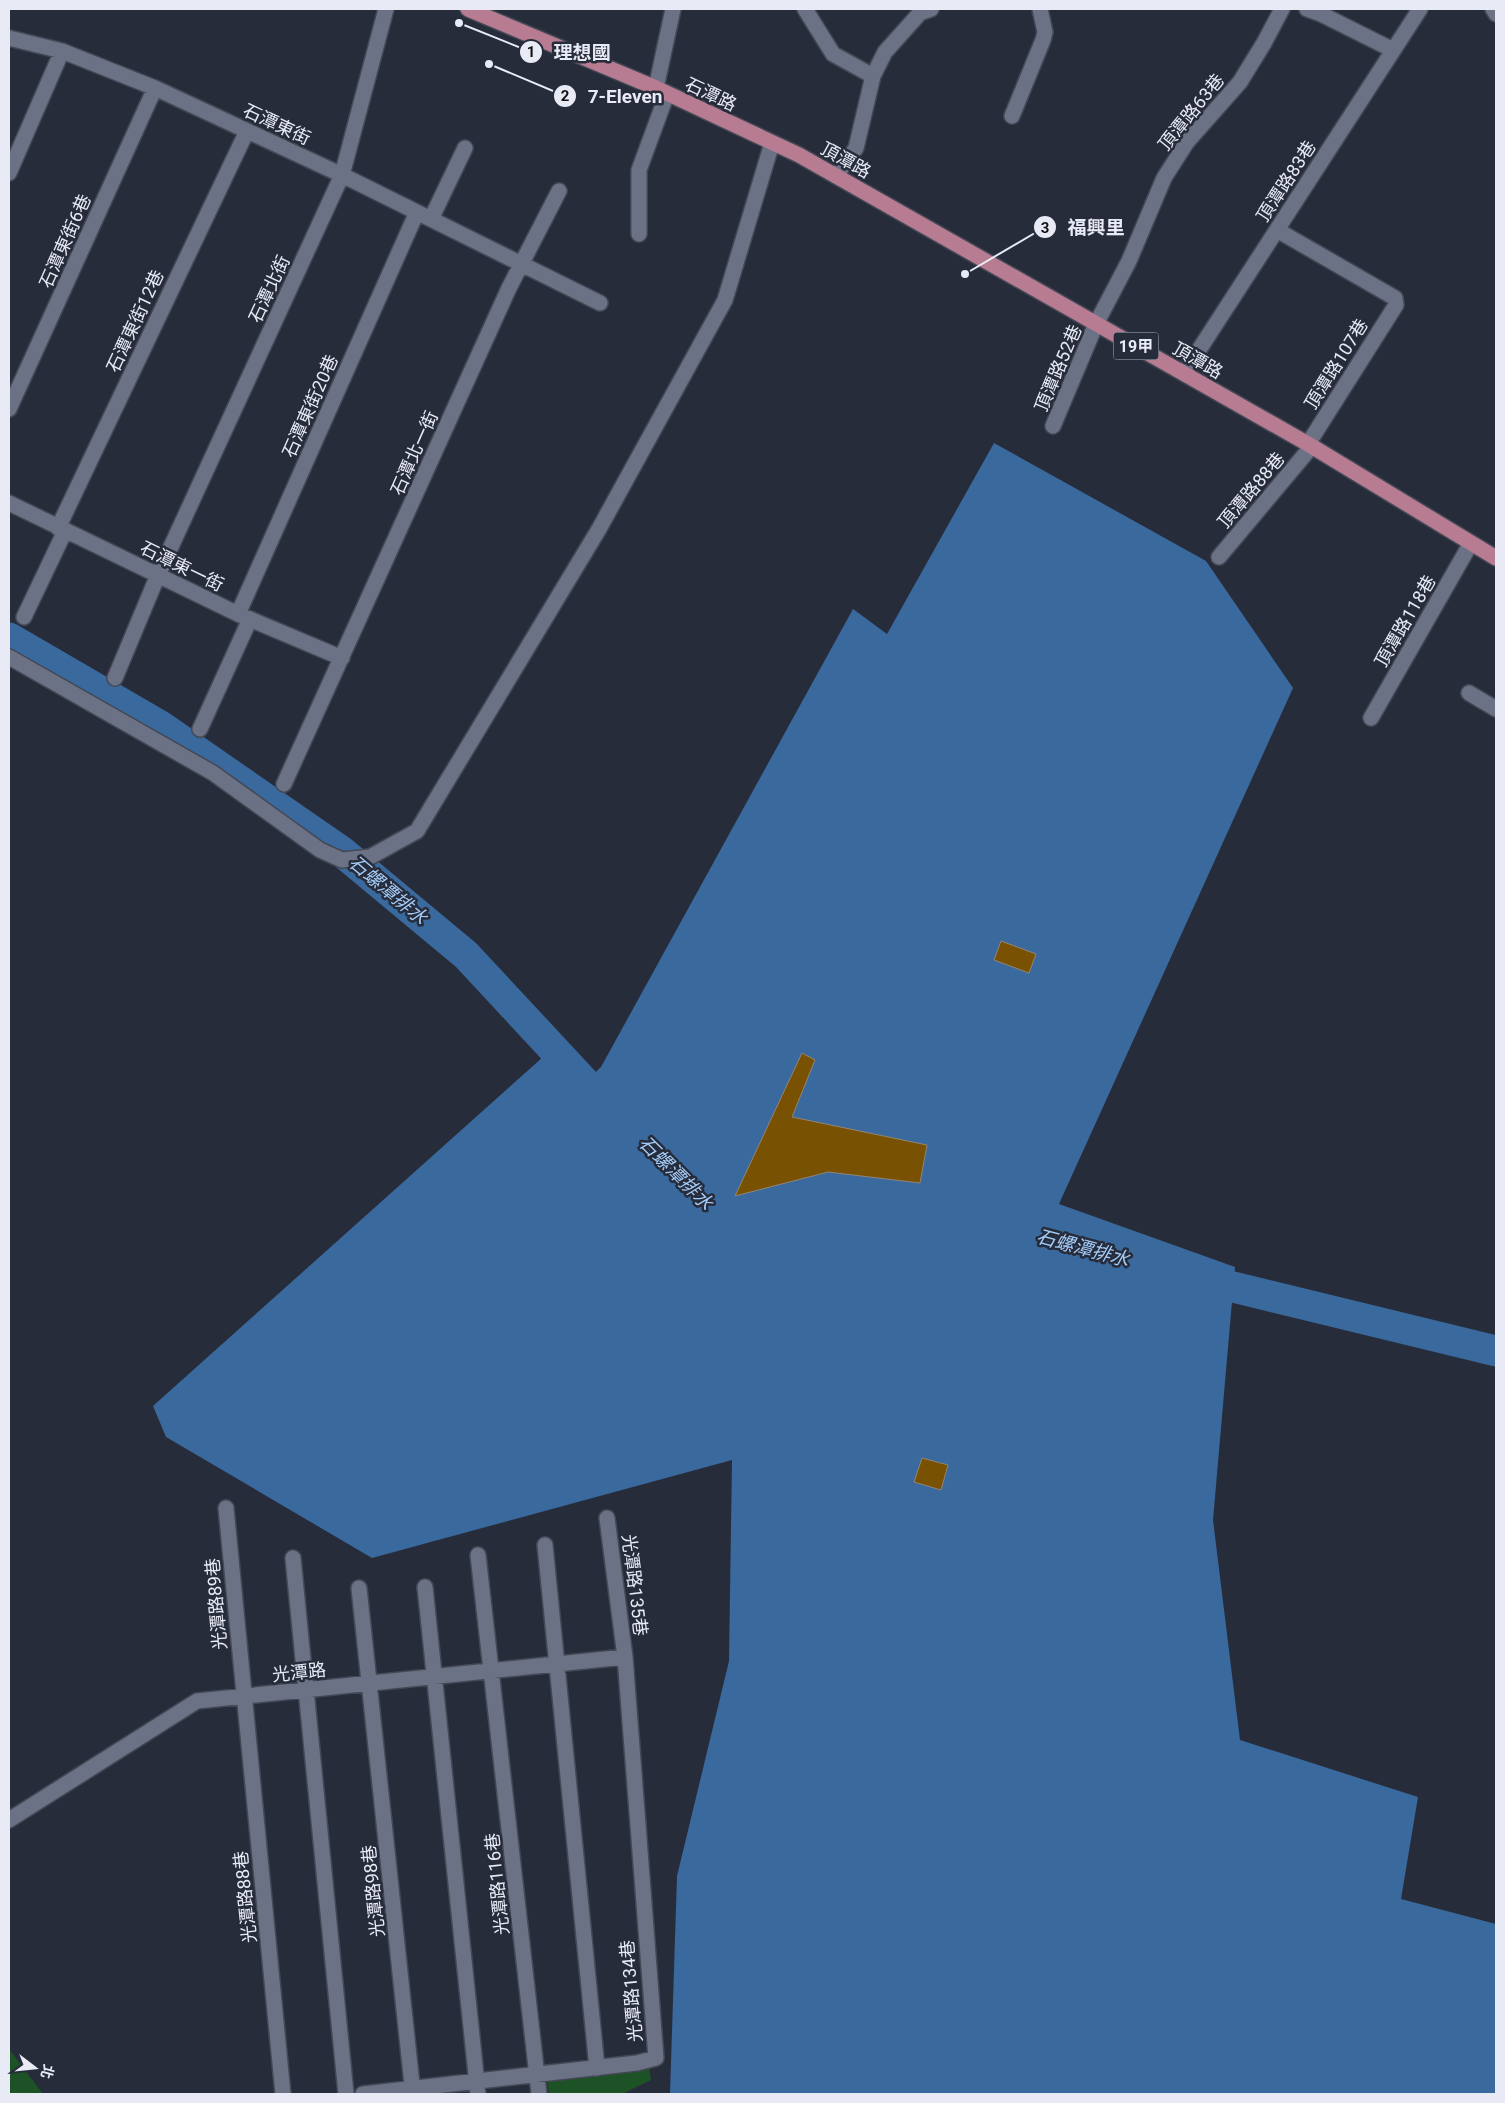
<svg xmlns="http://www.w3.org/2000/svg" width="1505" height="2103" font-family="Roboto,'Noto Sans TC',sans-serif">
  <rect width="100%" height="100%" fill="#272c3b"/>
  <!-- green -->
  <path fill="#1c5226" d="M9,2049L43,2094H9Z
    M648,2059L651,2080L622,2094H549L546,2073Z"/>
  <!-- water -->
  <path fill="#3a699d" d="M994,443L1206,561L1293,688L1059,1204L1235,1267L1213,1520L1240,1740L1418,1797L1401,1899L1496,1924V2094H670L677,1876L729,1661L732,1460L372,1558L166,1437L153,1406L543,1057L576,1091L601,1067L853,609L887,634Z"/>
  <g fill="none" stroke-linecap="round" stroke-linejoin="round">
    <!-- river -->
    <path stroke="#3a699d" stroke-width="31" d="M9,638L162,727L341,851L466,955L613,1113
      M1192,1277L1496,1351"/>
  </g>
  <!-- building -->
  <path fill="#795102" stroke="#928574" d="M1001,941L1036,954L1029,973L994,960Z
    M802,1053L815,1060L792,1117L927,1145L920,1183L828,1172L735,1196Z
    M922,1458L948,1465L941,1490L914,1482Z"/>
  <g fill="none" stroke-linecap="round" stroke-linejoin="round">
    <defs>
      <path id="minor" d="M805,9L833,54L873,76
        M1307,9L1321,14L1393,50
        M1493,9L1496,14
        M9,38L62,51L155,88L342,175L600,303
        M656,88L673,9
        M1012,116L1043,40L1045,32L1040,9
        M9,173L62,51
        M836,176L856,148L873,76L885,52L920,13L931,9
        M431,219L465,148
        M1277,230L1395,298L1396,305L1308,444
        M639,234V170L667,94
        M1184,373L1420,9
        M9,409L155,88
        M1053,426L1096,324L1129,261L1164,178L1187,142L1240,82L1264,43L1282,9
        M9,503L238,614L342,658
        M58,528L247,131
        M1219,557L1312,446
        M238,614L417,212
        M24,617L65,531
        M9,657L213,773L320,850L342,860L370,857L417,831L599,529L725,300L772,143
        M115,678L158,575L342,175L386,9
        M1469,693L1496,709
        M1371,718L1471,543
        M200,729L250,619
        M284,784L509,288L559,191
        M226,1508L283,2094
        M545,1545L597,2068
        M478,1555L539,2094
        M293,1558L346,2094
        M425,1587L478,2094
        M359,1588L413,2094
        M9,1820L197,1701L625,1657
        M363,2094L637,2063L656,2058L625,1657L607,1518"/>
      <path id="major" d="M468,9L656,88L799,155L1308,444L1496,558"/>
    </defs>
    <!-- minor casing -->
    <use href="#minor" stroke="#444855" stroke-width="18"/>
    <!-- major casing -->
    <use href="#major" stroke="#444855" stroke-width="18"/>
    <!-- minor -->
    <use href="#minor" stroke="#6c7285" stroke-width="15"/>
    <!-- major -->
    <use href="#major" stroke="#b87c92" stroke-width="15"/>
  </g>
  <g text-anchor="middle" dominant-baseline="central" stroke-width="5" stroke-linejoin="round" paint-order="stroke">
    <!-- shield labels -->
    <rect fill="#272c3b" stroke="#aeb2be" stroke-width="1" x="1113.5" y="332.5" width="45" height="27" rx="4"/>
    <g font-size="16" font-weight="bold" fill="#e8ebf6">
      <text x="1136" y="346">19甲</text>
    </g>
    <!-- street labels -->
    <g font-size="18" fill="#e8ebf6" stroke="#272c3b">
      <text transform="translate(711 94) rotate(25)">石潭路</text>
      <text transform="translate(1191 112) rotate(-51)">頂潭路63巷</text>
      <text transform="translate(277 124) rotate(25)">石潭東街</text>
      <text transform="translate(846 160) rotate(29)">頂潭路</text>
      <text transform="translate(1286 181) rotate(-57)">頂潭路83巷</text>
      <text transform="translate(65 241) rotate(-66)">石潭東街6巷</text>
      <text transform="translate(269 289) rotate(-65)">石潭北街</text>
      <text transform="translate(135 321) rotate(-65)">石潭東街12巷</text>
      <text transform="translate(1198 360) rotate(30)">頂潭路</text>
      <text transform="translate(1336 364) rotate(-58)">頂潭路107巷</text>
      <text transform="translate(1058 368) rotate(-67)">頂潭路52巷</text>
      <text transform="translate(310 406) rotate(-66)">石潭東街20巷</text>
      <text transform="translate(414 453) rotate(-66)">石潭北一街</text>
      <text transform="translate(1251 490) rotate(-50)">頂潭路88巷</text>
      <text transform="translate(182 566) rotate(26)">石潭東一街</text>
      <text transform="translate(1405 621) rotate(-60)">頂潭路118巷</text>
      <text transform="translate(635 1585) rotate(83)">光潭路135巷</text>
      <text transform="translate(216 1604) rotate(-95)">光潭路89巷</text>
      <text transform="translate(299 1672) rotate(-6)">光潭路</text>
      <text transform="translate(497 1884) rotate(-96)">光潭路116巷</text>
      <text transform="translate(373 1891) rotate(-96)">光潭路98巷</text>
      <text transform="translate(245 1897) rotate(-96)">光潭路88巷</text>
      <text transform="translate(631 1991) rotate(-95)">光潭路134巷</text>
    </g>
    <!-- water labels -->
    <g font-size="19" font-style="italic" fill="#a3cbf8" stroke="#272c3b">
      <text transform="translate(388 890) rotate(40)">石螺潭排水</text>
      <text transform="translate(676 1173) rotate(45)">石螺潭排水</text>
      <text transform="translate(1083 1248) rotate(15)">石螺潭排水</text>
    </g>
  </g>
  <!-- callouts -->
  <path fill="none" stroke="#e8ebf6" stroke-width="2" d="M459 23L531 52M489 64L565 96M965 274L1045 227"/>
  <g fill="#e8ebf6" stroke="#272c3b" stroke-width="2">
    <circle cx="459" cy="23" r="5"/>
    <circle cx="489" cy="64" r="5"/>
    <circle cx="965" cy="274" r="5"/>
    <circle cx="531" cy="52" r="12"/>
    <circle cx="565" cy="96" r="12"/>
    <circle cx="1045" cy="227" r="12"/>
  </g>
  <g font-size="15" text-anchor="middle" font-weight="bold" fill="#111">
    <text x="531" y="57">1</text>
    <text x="565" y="101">2</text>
    <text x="1045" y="233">3</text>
  </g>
  <g font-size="19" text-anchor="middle" font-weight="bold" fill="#e8ebf6" stroke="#272c3b" stroke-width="5" stroke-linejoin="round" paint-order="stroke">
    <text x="582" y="59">理想國</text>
    <text x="625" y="103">7-Eleven</text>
    <text x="1096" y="234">福興里</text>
  </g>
  <!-- border -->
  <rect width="1505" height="2103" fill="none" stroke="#e8ebf6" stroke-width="20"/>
  <!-- north arrow -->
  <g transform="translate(35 2068) rotate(106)" stroke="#272c3b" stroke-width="4" paint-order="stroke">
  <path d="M0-4L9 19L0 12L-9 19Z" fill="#e8ebf6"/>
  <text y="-8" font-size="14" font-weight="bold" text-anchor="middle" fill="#e8ebf6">北</text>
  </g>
</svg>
